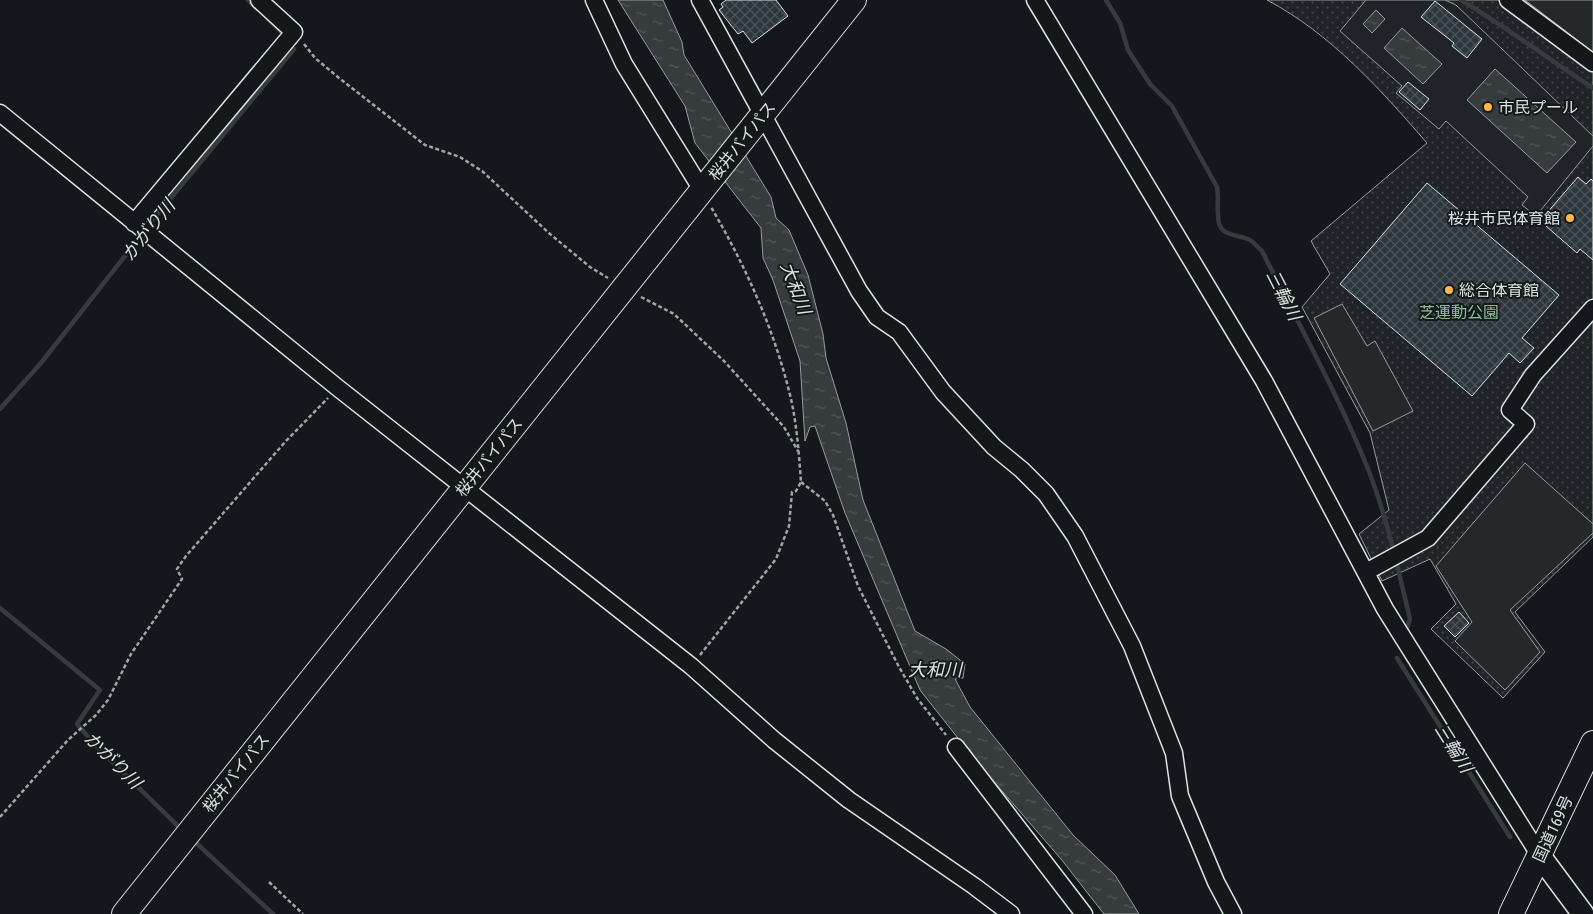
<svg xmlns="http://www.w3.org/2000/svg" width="1593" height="914" font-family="'Roboto Condensed','Noto Sans JP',sans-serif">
  <defs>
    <pattern id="grass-dots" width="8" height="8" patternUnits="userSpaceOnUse" patternTransform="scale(1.25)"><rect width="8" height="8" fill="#202428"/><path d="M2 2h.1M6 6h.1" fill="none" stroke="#404447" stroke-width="1.8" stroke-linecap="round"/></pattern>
    <pattern id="water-ripples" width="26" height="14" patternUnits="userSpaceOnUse" patternTransform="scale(1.25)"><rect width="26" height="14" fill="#363b3e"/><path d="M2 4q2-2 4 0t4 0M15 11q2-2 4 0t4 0" fill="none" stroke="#525759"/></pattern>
    <pattern id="building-cross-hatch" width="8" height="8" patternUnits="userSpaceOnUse" patternTransform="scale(1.25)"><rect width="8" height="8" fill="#2c363c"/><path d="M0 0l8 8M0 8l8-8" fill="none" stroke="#4a5358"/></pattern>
  </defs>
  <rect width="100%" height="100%" fill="#14181c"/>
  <!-- grass -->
  <path fill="url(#grass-dots)" stroke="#939e99" d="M1267,0H1593V537L1515,612L1545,652L1503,698L1431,629L1456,604L1430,559L1382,581L1359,534L1389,510L1370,433L1302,307L1330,274L1311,241L1427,143C1381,90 1330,33 1267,0Z"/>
  <!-- garden -->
  <path fill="#202428" stroke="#939e99" d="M1366,0H1445L1456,5L1593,136V146L1536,216L1522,205L1528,197L1446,121L1439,129L1396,93L1402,86L1340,31Z"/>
  <!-- parking -->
  <path fill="#24282b" stroke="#939e99" d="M1525,0H1593V52Z
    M1342,304L1367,346L1375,341L1413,411L1373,431L1314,318Z
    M1525,463L1593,524V533L1510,610L1540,652L1505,690L1455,641L1472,622L1436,566Z"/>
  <!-- water -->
  <path fill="url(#water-ripples)" stroke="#939e99" d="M618,0H663L682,42L684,55L771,197L776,218L789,230L808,275L823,334L826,358L846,423L863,500L915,631L946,649L965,664L963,678L955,679L970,707L1073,835L1115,875L1139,914H1104L1061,859L976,761L920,690L845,513L815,426L810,427L805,441L800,361L773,280L763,258L761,228L695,143L685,106Z
    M1376,10L1385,19L1372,33L1363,24Z
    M1402,28L1442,64L1423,84L1384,48Z
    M1495,69L1576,142L1547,173L1467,100Z"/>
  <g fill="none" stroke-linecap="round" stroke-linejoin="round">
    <!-- stream -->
    <path stroke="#363b3e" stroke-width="4.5" d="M248,0L257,9
      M1106,0L1120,23L1128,50L1150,84L1172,106L1217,187C1219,198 1217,205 1218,215C1218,239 1237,233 1250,240C1254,242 1258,248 1262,251C1298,323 1338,394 1368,469C1387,517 1398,569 1410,619L1407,628
      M1461,0C1506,27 1549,59 1593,88
      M266,17L281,32
      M147,227L294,49
      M0,409L41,363L143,233
      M0,608L100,690L77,724L97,747L182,830
      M1397,658L1510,837
      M193,840L273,914"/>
  </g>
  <!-- building -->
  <path fill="url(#building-cross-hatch)" stroke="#d8e6dc" d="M726,0H776L788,16L752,43L743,31L738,34L719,10L723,7L721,4Z
    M1435,1L1482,39L1467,58L1452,46L1454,43L1421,17Z
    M1408,82L1429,99L1420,110L1399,92Z
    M1578,177L1586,184L1591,179L1593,181V260L1580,249L1577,253L1546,226L1550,221L1545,215Z
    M1427,183L1559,295L1522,338L1534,348L1520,363L1509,353L1472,396L1340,284Z
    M1459,612L1469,623L1455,637L1444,626Z"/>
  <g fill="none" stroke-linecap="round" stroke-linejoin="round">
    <defs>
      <path id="minor" d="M594,0L624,64L702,190
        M700,0L859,291L877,317L899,332L943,392L994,447L1022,470L1046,494L1075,536L1132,646L1174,753L1180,796L1216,882L1233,914
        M1035,0L1264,381L1385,609L1540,856
        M1508,0L1593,63
        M0,113L338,388L691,666L774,740L849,800L974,886L1011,914
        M134,223L294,32L259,0
        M1366,572L1428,538L1526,424L1510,410L1533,375L1593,308
        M956,747L1084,914"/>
      <path id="major" d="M1540,856L1583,914"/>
      <path id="highway" d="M124,914L854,0
        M1511,914L1593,743"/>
    </defs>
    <!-- minor casing -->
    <use href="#minor" stroke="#d8e6dc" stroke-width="19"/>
    <!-- major casing -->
    <use href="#major" stroke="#d8e6dc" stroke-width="24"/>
    <!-- highway casing -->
    <use href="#highway" stroke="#d8e6dc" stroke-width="26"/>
    <!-- path -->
    <path stroke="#9da8a2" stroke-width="2.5" stroke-dasharray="4 2.5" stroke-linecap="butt" d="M304,44L315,58L339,78L425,145L460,157L482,171L550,234L590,267L608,278
      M641,297L674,314L724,361L784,427L798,451
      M801,482L825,501L833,515L858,586L899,667L917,698L946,735
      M700,655L776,559L789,526L792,492L796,491L801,482C799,455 797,426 791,399C775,331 746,267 711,207
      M0,817L68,740L96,715L108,700L131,654L182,579L177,569L186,556L285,442L328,398
      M269,882L303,914"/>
    <!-- minor -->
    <use href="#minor" stroke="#14181c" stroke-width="16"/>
    <!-- major -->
    <use href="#major" stroke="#14181c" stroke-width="21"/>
    <!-- highway -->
    <use href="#highway" stroke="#14181c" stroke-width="24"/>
  </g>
  <!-- markers -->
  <g fill="#ffb74d" stroke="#14181c" stroke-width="2">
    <circle cx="1488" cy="107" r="5"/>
    <circle cx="1570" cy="218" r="5"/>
    <circle cx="1449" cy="290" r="5"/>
  </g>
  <g text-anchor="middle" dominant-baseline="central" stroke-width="4" stroke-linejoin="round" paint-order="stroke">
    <!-- poi labels -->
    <g font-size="16" fill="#d8e6dc" stroke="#14181c" text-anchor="start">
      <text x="1498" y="107">市民プール</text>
      <text x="1560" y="218" text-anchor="end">桜井市民体育館</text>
      <text x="1459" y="290">総合体育館</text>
    </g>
    <!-- street labels -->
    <g font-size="16" fill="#d8e6dc" stroke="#14181c">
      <text transform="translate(742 141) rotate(-51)">桜井バイパス</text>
      <text transform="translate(489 457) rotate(-51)">桜井バイパス</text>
      <text transform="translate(236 773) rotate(-51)">桜井バイパス</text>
      <text transform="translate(1553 829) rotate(-65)">国道169号</text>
    </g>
    <!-- park labels -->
    <g font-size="16" fill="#8ac095" stroke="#14181c">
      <text x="1459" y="312">芝運動公園</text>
    </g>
    <!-- water labels -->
    <g font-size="18" font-style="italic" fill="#d8e6dc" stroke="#14181c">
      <text transform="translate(148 230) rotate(-51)">かがり川</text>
      <text transform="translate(796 288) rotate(69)">大和川</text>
      <text transform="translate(1284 295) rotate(63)">三輪川</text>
      <text x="935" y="669">大和川</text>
      <text transform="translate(1454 748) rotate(58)">三輪川</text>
      <text transform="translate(113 760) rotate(45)">かがり川</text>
    </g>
  </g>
</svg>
